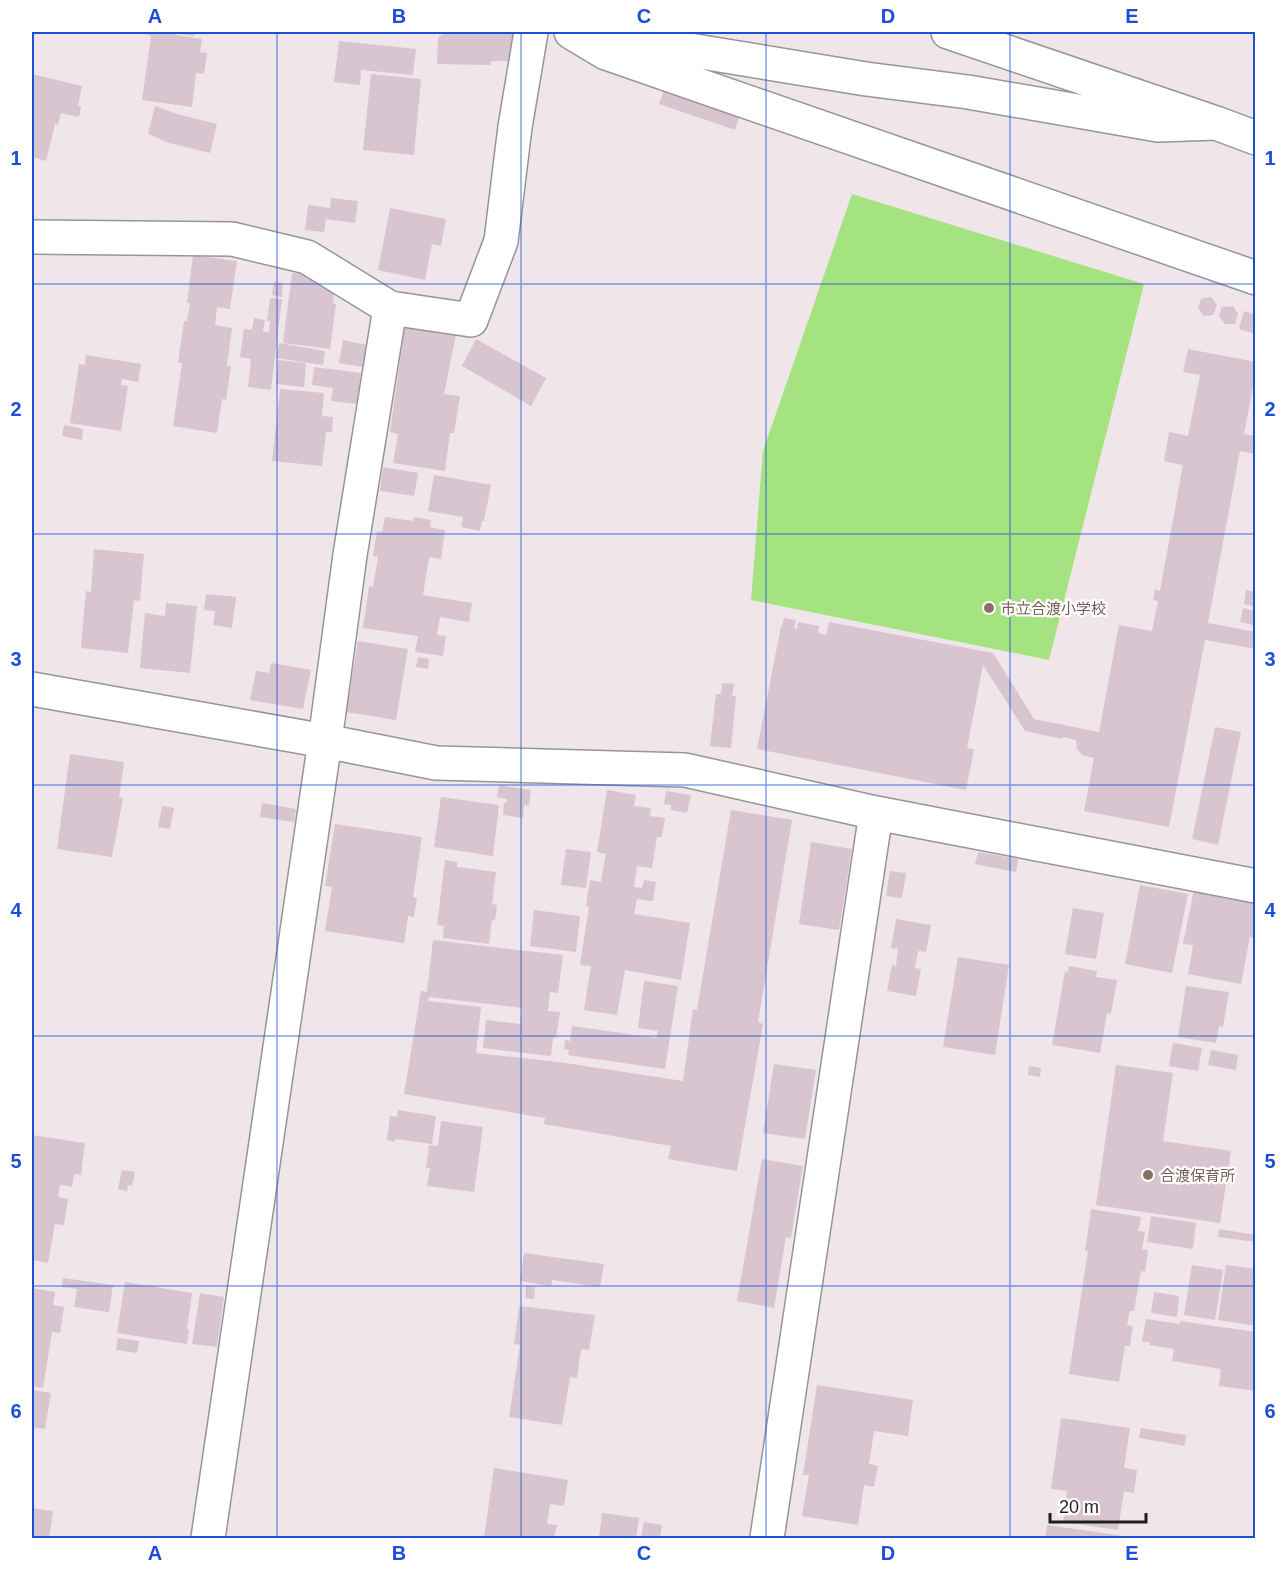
<svg xmlns="http://www.w3.org/2000/svg" width="1287" height="1570" font-family="Arial,'Noto Sans JP',sans-serif">
  <rect width="100%" height="100%" fill="#f0e5e9"/>
  <!-- pitch -->
  <path fill="#a5e380" d="M852,194L1144,284L1049,660L751,600L763,451Z"/>
  <!-- building -->
  <path fill="#d8c5cf" d="M139,32H176V35L202,39L200,52L207,53L204,74L196,73L192,107L142,100L151,36Z
    M178,32H195L194,36L178,34Z
    M445,32H513V61H491L490,65L437,64L438,38Z
    M339,41L416,49L413,75L361,70L360,85L334,82Z
    M32,74L82,86L78,106L81,107L79,117L61,113L58,125L55,124L46,161L32,157Z
    M371,74L421,79L414,155L363,150Z
    M665,88L740,114L735,130L659,104Z
    M155,106L177,114L217,124L210,153L169,143L148,134Z
    M331,198L358,201L355,223L326,219L324,232L305,230L308,205L330,208Z
    M390,208L446,219L441,246L432,244L425,280L378,270Z
    M193,255L237,261L230,309L217,307L215,325L232,328L227,366H231L226,400L222,399L217,433L173,426L182,363H178L184,321H187L190,303H187Z
    M292,273L308,275L307,279L317,281L316,285L335,288L333,303L336,304L330,349L283,343Z
    M274,282L283,283L282,297L272,295Z
    M1211,297L1217,305L1213,315L1204,316L1198,308L1201,299Z
    M270,298L282,299L271,390L248,387L251,359L240,357L244,329L252,330L254,318L265,320L263,332H269L270,321H267Z
    M1233,306L1238,314L1235,324H1225L1219,316L1222,307Z
    M1244,311L1256,315V334L1239,329Z
    M405,326L456,334L444,394L460,396L454,433H450L445,471L393,463L398,434L390,432Z
    M476,339L546,378L531,406L462,366Z
    M343,340L367,345L363,367L339,363Z
    M279,343L325,351L323,365L276,358Z
    M1188,349L1256,362V387H1253L1244,434L1256,436V454L1240,451L1208,623L1256,632V649L1205,640L1169,827L1084,811L1094,758L1082,755L1077,749L1076,740L1063,737L1062,739L1025,731L983,665L967,748L974,749L966,790L757,749L781,626L782,627L784,618L796,620L794,628L797,629L798,622L819,626L818,633L826,635L829,622L993,653L1034,719L1099,732L1119,625L1152,631L1158,601L1153,600L1155,589L1160,591L1183,465L1164,461L1169,432L1188,436L1200,375L1183,372Z
    M86,355L141,364L138,382L122,379L121,385L128,386L121,431L70,423L79,364L85,365Z
    M278,360L306,363L304,387L276,384Z
    M314,367L361,373L357,404L331,401L333,388L312,385Z
    M280,389L324,393L322,416L333,417L332,432H326L322,466L272,461Z
    M64,425L83,429L82,440L62,436Z
    M383,467L418,473L414,496L380,491Z
    M434,475L491,485L484,521H482L480,531L461,527L463,517L428,511Z
    M385,517L413,521L414,517L431,520L430,527L445,530L441,559L429,557L423,595L472,603L469,622L440,617L437,635L446,636L443,656L415,652L418,636L363,628L369,586L373,587L378,557L373,556L377,531L382,532Z
    M94,549L144,554L140,601L134,600L128,653L81,648L86,591L91,592Z
    M1246,590L1256,592V607L1244,604Z
    M206,594L236,597L232,628L213,625L215,611L204,610Z
    M166,603L197,606L190,673L140,668L145,613L165,616Z
    M1243,608L1256,611L1253,625L1240,622Z
    M358,641L408,649L396,720L346,712Z
    M418,657L429,659L428,669L416,667Z
    M271,663L311,670L303,709L250,700L256,671L269,673Z
    M722,683L734,684L732,696H736L731,748L710,746L716,694H721Z
    M1215,727L1241,732L1218,845L1192,839Z
    M70,754L124,762L119,798H123L112,857L57,849Z
    M499,785L531,790L529,806L524,805L523,818L503,815L504,803H507V799L497,797Z
    M607,790L636,795L634,806L651,808L650,816L665,818L662,837H657L652,868L637,866L634,887L642,888L644,880L656,882L653,901L637,899L634,914L690,923L681,980L625,970L617,1015L584,1010L591,966L580,965L589,907L586,906L590,880L601,882L606,854L597,852Z
    M666,791L691,795L687,813L671,810V805L664,804Z
    M441,797L499,805L493,856L434,847Z
    M262,803L296,809L294,822L260,817Z
    M162,806L174,808L170,829L158,827Z
    M731,810L792,820L758,1022L763,1024L737,1171L668,1159L671,1146L544,1124L545,1118L404,1094L421,991L427,992L433,940L563,955L558,993L550,992L548,1011L560,1012L556,1038H553L551,1056L483,1048L486,1020L520,1024L522,1008L429,997L428,1001L481,1007L476,1053L559,1062L683,1081L693,1009L697,1010Z
    M335,824L422,837L413,897L417,898L414,917L408,916L404,943L325,931L332,887L325,886Z
    M811,842L852,849L839,930L799,924Z
    M566,849L591,852L586,888L561,885Z
    M978,852L1018,859L1016,872L975,864Z
    M445,860L457,862V867L496,872L492,904L497,905L495,920H492L489,944L443,938L444,926L437,925Z
    M890,871L906,873L902,898L886,896Z
    M1140,885L1188,894L1172,973L1125,964Z
    M1194,889L1256,900V935L1255,938L1250,937L1241,984L1188,974L1193,945L1183,944Z
    M1073,908L1104,913L1096,959L1065,954Z
    M534,910L580,916L576,952L530,946Z
    M896,919L931,925L926,952L918,951L915,968L921,969L916,996L887,991L892,965L896,966L898,949L891,948Z
    M958,957L1009,965L995,1055L943,1047Z
    M1069,966L1097,971L1096,977L1117,980L1111,1014L1107,1013L1100,1053L1052,1045L1065,971L1068,972Z
    M644,981L678,986L665,1069L568,1055L569,1050L564,1049L565,1040L570,1041L572,1026L656,1038L658,1031L638,1028Z
    M1186,986L1229,992L1223,1027L1219,1026L1216,1043L1178,1037Z
    M1173,1043L1202,1048L1198,1071L1169,1066Z
    M1211,1050L1238,1055L1236,1070L1208,1065Z
    M774,1064L816,1070L805,1139L763,1133Z
    M1116,1065L1173,1073L1163,1141L1231,1151L1220,1223L1096,1205Z
    M1029,1066L1041,1068L1040,1077L1028,1075Z
    M398,1110L436,1116L432,1144L395,1139V1142L387,1140L390,1116L397,1117Z
    M441,1121L483,1127L474,1192L427,1186L430,1168H426L429,1145L438,1146Z
    M32,1135L85,1143L81,1175L74,1174L72,1187L60,1185L58,1197L68,1199L64,1225L55,1224L48,1263L32,1260Z
    M762,1159L803,1166L791,1238L786,1237L774,1308L737,1301Z
    M122,1170L135,1172L132,1186L128,1185L127,1191L118,1189Z
    M1091,1209L1141,1217L1138,1231L1145,1232L1142,1249L1148,1250L1145,1272L1141,1271L1134,1311H1130L1127,1325L1133,1326L1130,1346H1125L1119,1382L1069,1374L1088,1251H1085Z
    M1151,1216L1196,1223L1193,1249L1147,1242Z
    M1219,1229L1256,1235V1242L1218,1237Z
    M524,1253L604,1264L600,1287L552,1280L551,1286L520,1281Z
    M1192,1265L1223,1270L1215,1320L1184,1315Z
    M1226,1265L1256,1269V1326L1218,1320Z
    M63,1278L113,1285L109,1312L74,1307L77,1289L62,1287Z
    M125,1282L192,1293L187,1329L189,1330L187,1344L117,1333Z
    M526,1286L535,1287L534,1299L525,1298Z
    M32,1288L55,1292L53,1305L64,1307L60,1333L52,1332L43,1388L32,1386Z
    M1154,1292L1179,1296L1177,1317L1151,1313Z
    M200,1293L224,1297L217,1347L192,1344Z
    M519,1306L595,1315L589,1350L581,1349L577,1378L570,1377L562,1425L509,1417L520,1345L514,1344Z
    M1146,1319L1180,1324V1321L1256,1332V1391L1219,1386L1221,1369L1172,1361L1174,1349L1149,1345L1150,1342H1142Z
    M118,1338L139,1341L137,1353L116,1350Z
    M817,1385L913,1400L908,1436L874,1431L869,1464L878,1466L874,1487L864,1485L858,1525L802,1516L809,1475H803Z
    M32,1390L51,1393L45,1429L32,1427Z
    M1061,1418L1130,1428L1124,1468L1137,1470L1134,1493L1124,1491L1118,1530L1063,1522L1067,1491L1051,1489Z
    M1141,1428L1186,1435L1185,1446L1139,1438Z
    M494,1468L568,1480L564,1506L550,1504L547,1524L557,1525L554,1538L484,1537Z
    M32,1508L53,1511L49,1538L32,1535Z
    M602,1513L639,1518L636,1538H599Z
    M644,1522L662,1525L660,1538H641Z
    M1047,1525L1131,1537V1538H1045Z"/>
  <g fill="none" stroke-linecap="round" stroke-linejoin="round">
    <defs>
      <path id="minor" d="M571,32L606,53L1256,278
        M948,32L1216,123L1256,138
        M604,36L866,79L968,92L1158,125L1216,123
        M32,237L232,239L307,257L390,308L471,320L501,241L515,127L531,32
        M32,689L325,741L436,763L685,770L876,813L1256,886
        M208,1538L325,741L350,555L390,308
        M767,1538L876,813"/>
    </defs>
    <!-- minor casing -->
    <use href="#minor" stroke="#969696" stroke-width="36"/>
    <!-- minor -->
    <use href="#minor" stroke="#fff" stroke-width="33"/>
  </g>
  <!-- grid -->
  <path fill="none" stroke="#1d4ed8" stroke-width="1.5" stroke-opacity="0.55" d="M277,32V1538M521,32V1538M766,32V1538M1010,32V1538M32,284H1256M32,534H1256M32,785H1256M32,1036H1256M32,1286H1256"/>
  <!-- markers -->
  <g fill="#8d6e63" stroke="#fff" stroke-width="2">
    <circle cx="989" cy="608" r="6"/>
    <circle cx="1148" cy="1175" r="6"/>
  </g>
  <g text-anchor="middle" dominant-baseline="central" stroke-width="4.5" stroke-linejoin="round" paint-order="stroke">
    <!-- education labels -->
    <g font-size="15" fill="#785e54" stroke="#fff" text-anchor="start">
      <text x="1001" y="608">市立合渡小学校</text>
      <text x="1160" y="1175">合渡保育所</text>
    </g>
  </g>
  <!-- border -->
  <rect width="1287" height="1570" fill="none" stroke="#ffffff" stroke-width="66"/>
  <!-- scale -->
  <path d="M1050 1513v9h96v-9" fill="none" stroke="#1f1f1f" stroke-width="3"/>
  <text x="1059" y="1513" font-size="18" fill="#1f1f1f" stroke="#ffffff" stroke-width="4.5" paint-order="stroke">20 m</text>
  <rect x="33" y="33" width="1221" height="1504" fill="none" stroke="#1d4ed8" stroke-width="2"/>
  <g font-size="20" text-anchor="middle" font-weight="bold" fill="#1d4ed8">
    <text x="155" y="23">A</text>
    <text x="399" y="23">B</text>
    <text x="644" y="23">C</text>
    <text x="888" y="23">D</text>
    <text x="1132" y="23">E</text>
    <text x="16" y="165">1</text>
    <text x="1270" y="165">1</text>
    <text x="16" y="416">2</text>
    <text x="1270" y="416">2</text>
    <text x="16" y="666">3</text>
    <text x="1270" y="666">3</text>
    <text x="16" y="917">4</text>
    <text x="1270" y="917">4</text>
    <text x="16" y="1168">5</text>
    <text x="1270" y="1168">5</text>
    <text x="16" y="1418">6</text>
    <text x="1270" y="1418">6</text>
    <text x="155" y="1560">A</text>
    <text x="399" y="1560">B</text>
    <text x="644" y="1560">C</text>
    <text x="888" y="1560">D</text>
    <text x="1132" y="1560">E</text>
  </g>
</svg>
